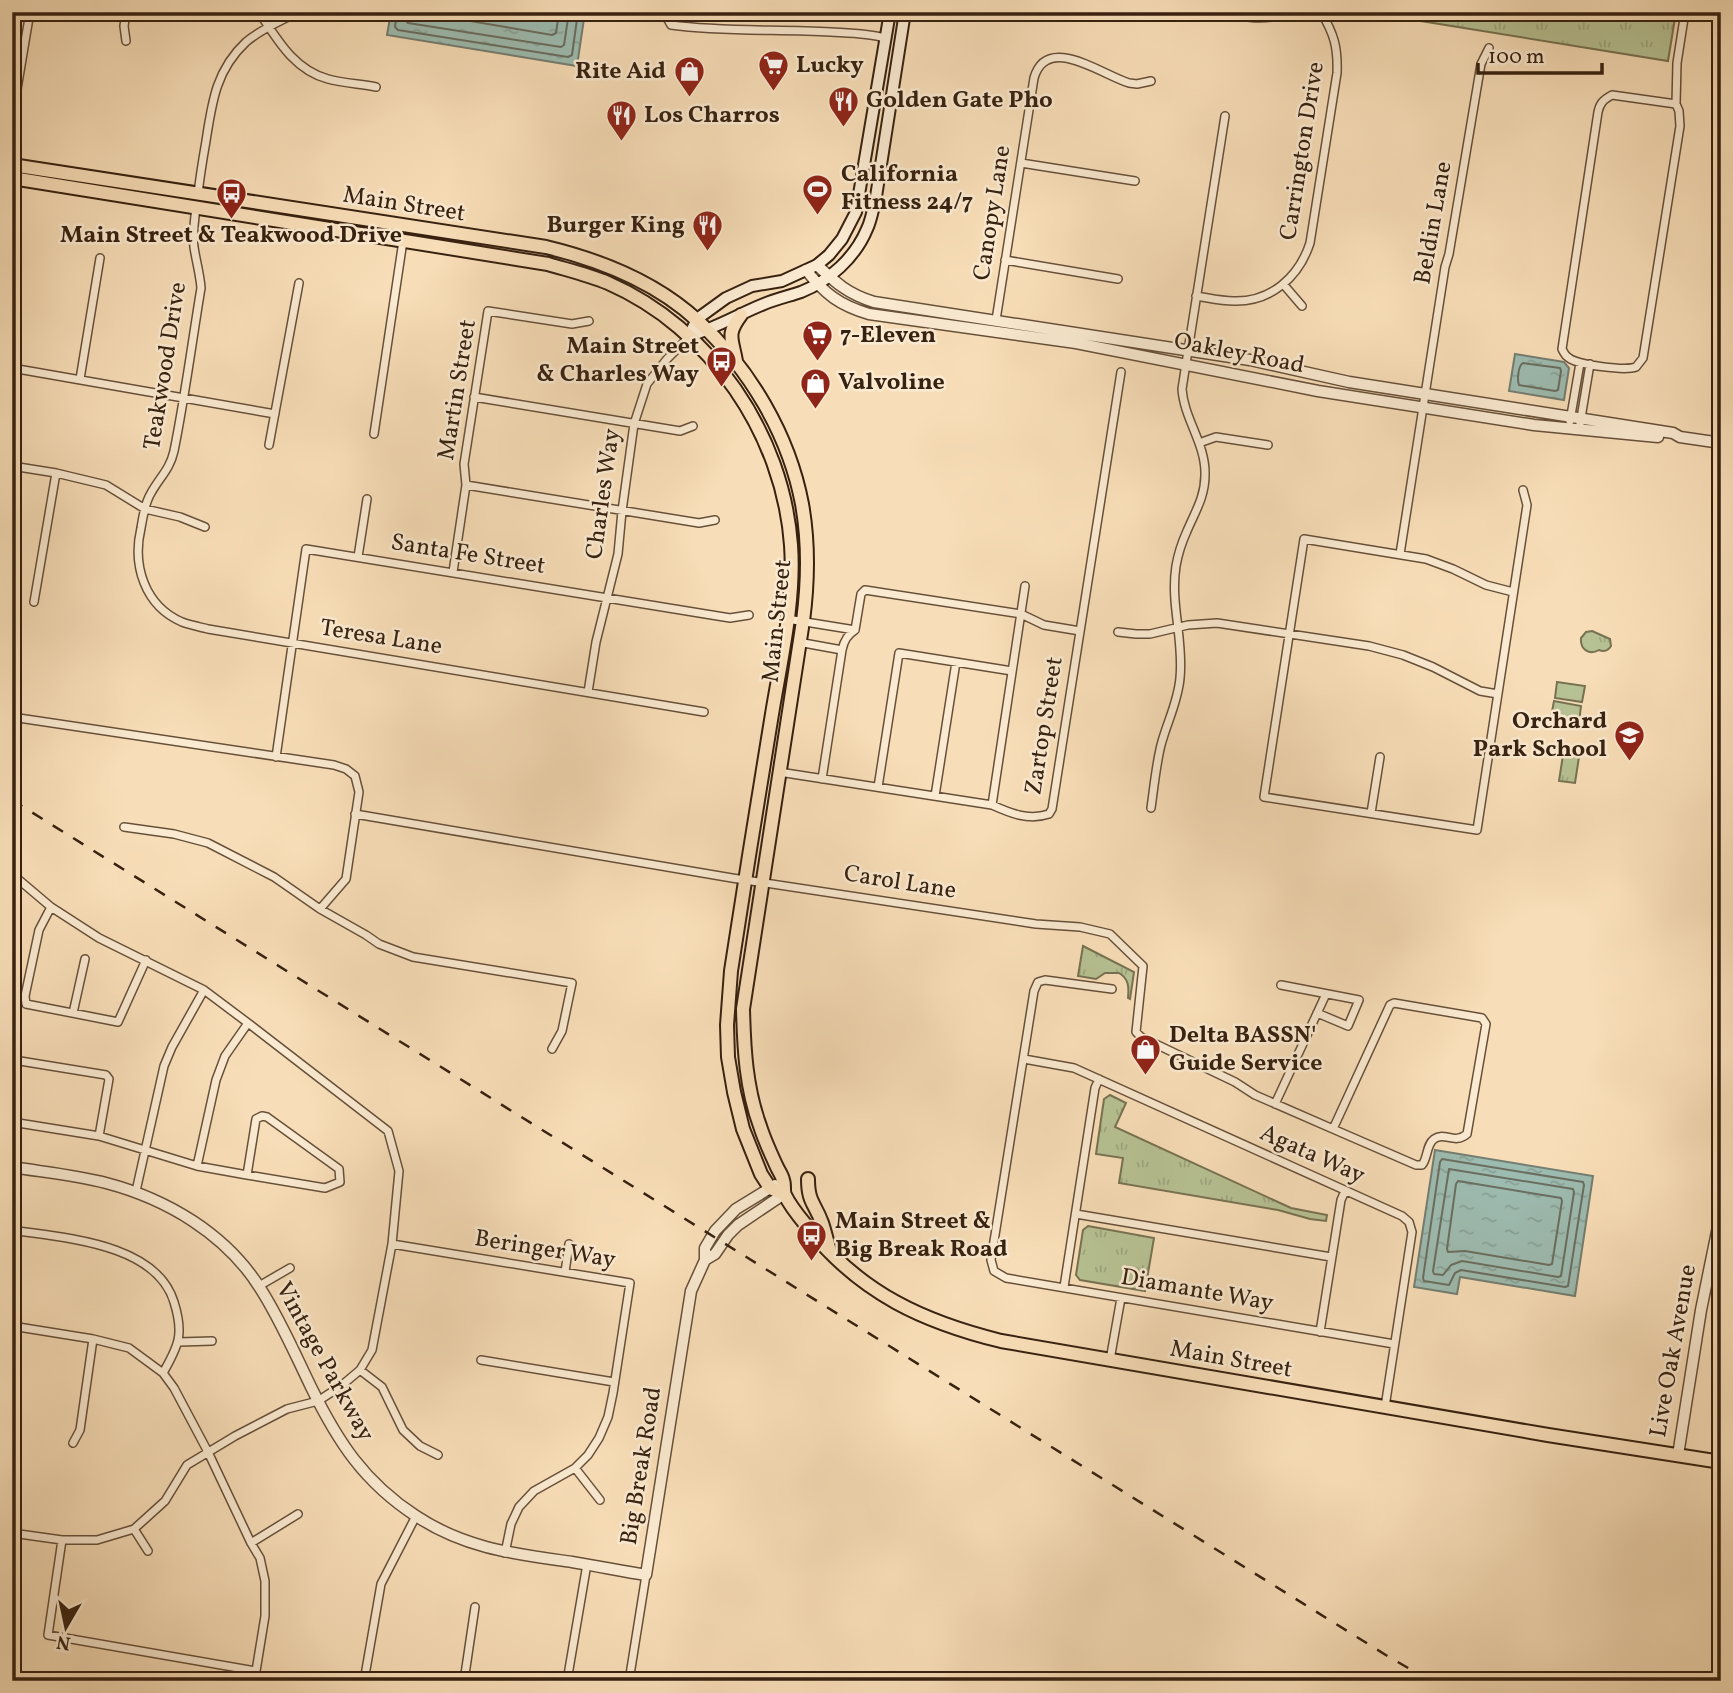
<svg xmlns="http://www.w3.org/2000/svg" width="1733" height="1693" font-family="Vollkorn,serif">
  <defs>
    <pattern id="park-tufts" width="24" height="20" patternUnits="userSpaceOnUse" patternTransform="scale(1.75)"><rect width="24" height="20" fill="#b7c294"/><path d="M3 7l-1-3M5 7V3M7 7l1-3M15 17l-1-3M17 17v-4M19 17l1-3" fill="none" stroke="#9ea67f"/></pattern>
    <pattern id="water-ripples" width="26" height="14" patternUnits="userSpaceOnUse" patternTransform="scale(1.75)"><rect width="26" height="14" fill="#9dbcb1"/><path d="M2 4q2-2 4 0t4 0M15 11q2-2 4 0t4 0" fill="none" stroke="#88a197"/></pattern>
  </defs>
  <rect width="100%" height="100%" fill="#f8deb8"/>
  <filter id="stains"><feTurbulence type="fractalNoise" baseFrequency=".00286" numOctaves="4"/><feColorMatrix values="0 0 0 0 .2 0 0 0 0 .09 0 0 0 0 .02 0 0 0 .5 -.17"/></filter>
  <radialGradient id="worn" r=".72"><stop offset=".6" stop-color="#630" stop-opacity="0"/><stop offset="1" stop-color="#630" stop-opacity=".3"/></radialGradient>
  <!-- grass -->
  <path fill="#b7c294" stroke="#777252" stroke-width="2" d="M1557,682L1585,686L1582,702L1555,698Z
    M1554,701L1581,706L1579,722L1551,717Z"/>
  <!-- park -->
  <path fill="url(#park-tufts)" stroke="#777252" stroke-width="2" d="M1389,12H1676L1668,61L1396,17Z
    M1592,631L1610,639L1611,646C1608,651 1604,652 1599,650C1589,656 1580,649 1581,638L1586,632Z
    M1563,755L1579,757L1575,783L1559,781Z
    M1083,946L1134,972L1130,999L1128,998C1129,987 1129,979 1119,973H1105L1096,979L1078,976Z
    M1110,1095L1126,1103L1115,1127L1291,1208L1327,1215L1326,1221L1310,1219L1278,1210L1119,1183L1123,1158L1096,1154L1104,1099Z
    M1088,1226L1154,1238L1145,1291L1080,1280L1076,1275L1083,1230Z"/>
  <!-- water -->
  <path fill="url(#water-ripples)" stroke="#747e71" stroke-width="2" d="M391,12H585L577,66L387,35Z
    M1515,354L1564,362L1569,368L1564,400L1509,391Z
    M1435,1150L1593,1176L1575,1296L1460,1277L1457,1294L1414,1287Z"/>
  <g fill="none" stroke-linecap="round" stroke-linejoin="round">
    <!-- shore -->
    <path stroke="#6a6e60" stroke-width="2" d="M397,12L395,27L398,30L568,57L572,55L578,12
      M406,12L405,20L408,23L561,47L564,45L569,12
      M417,12L552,35L556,33L559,12
      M1523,363L1560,368L1561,371L1558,390L1555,391L1519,385C1517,380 1518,366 1523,363Z
      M1442,1159L1583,1182L1584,1185L1568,1286L1565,1287L1461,1270L1455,1273L1449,1285L1424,1281L1423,1278L1440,1162Z
      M1449,1169L1573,1189L1574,1192L1561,1276L1558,1277L1462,1261L1451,1265L1443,1275L1434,1274L1433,1271Z
      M1458,1181L1561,1198L1562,1201L1552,1264L1549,1265L1465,1251L1448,1252L1447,1249L1456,1184Z"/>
    <defs>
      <path id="minor" d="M259,12C277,39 294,70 328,79C343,83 360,84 376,87
        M668,12L667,18L671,25C724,32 778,29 831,32C849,33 868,33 885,38
        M1214,12C1241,17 1266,22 1293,12
        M126,41L124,26L126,12
        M1612,95L1676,104L1679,111L1680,126L1643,358L1636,367C1625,371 1578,365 1569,358C1564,355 1565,354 1562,349L1598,112C1600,103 1603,100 1612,95Z
        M12,101H15L30,12
        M1676,104L1677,63L1685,12
        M1021,163L1135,181
        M198,194C200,176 203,158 206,141C212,102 216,70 246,42C261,29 281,21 298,12
        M196,206C195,220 192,234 194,247C196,261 200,274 201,288C192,342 185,397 174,451C170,469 160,477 151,493C145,503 143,516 141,528C132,566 145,606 182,622C190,625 200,627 208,629L704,712
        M1005,260L1118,279
        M1284,285L1302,306
        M1196,296C1209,298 1221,301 1234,301C1271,302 1299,277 1310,243L1337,73C1338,47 1334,34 1321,12
        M996,320L1034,78C1047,33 1102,75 1129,83L1137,84L1151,81
        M12,368L275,414
        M80,379L100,258
        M474,397L680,431L693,426
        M1570,421L1580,363
        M1579,430L1590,364
        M374,434L403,241
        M1199,443L1216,437L1268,445
        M269,445L299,283
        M12,466L56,473L106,485L145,509L180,517L205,527
        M466,485L699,523L715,520
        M1400,554L1445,267L1449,254L1481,64L1489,48
        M358,557L367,499
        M453,572L466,485L464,464L488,311L572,324L589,321
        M1513,592L1486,585L1453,569L1426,559L1304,539L1264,797L1477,830L1527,505L1523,490
        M34,602L56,473
        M787,619L855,630
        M855,630L861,594L865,590L1021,614L1044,625L1080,631
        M1118,632L1136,634H1150L1188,625L1217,623L1369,646L1403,655L1433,667L1480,691L1498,694
        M798,642L842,650
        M588,692L596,642L618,554L622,511L634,424L647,384L667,359L689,337
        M12,717L334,765L346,769L355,776L359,792L346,879L320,909
        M276,757L306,549L730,618L749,615
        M779,772L992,805C1010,813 1028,821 1049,814L1052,809L1121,372
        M822,779L842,650C844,641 847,635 855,630
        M878,787L899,653L1012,671
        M935,796L956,662
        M992,805L1025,586
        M1151,808C1154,787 1156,765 1161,745C1167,722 1178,702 1180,678C1184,640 1170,604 1176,566C1178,554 1182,542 1187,531C1195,512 1205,497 1205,475C1206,444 1184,419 1182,389L1225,116
        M1371,813L1380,757
        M355,814L732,878L1036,924L1080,927L1110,934L1143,966L1136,1032L1141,1037L1235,1082L1255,1095L1333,1129L1390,1005L1394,1003L1482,1018L1486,1024L1467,1134C1454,1145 1445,1131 1434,1139C1426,1145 1428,1158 1422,1165H1416L1333,1129
        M124,827L174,834L208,843L274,877L320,909L366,935L379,944L413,957L572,983L562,1031L552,1049
        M12,874L51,907L99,938L204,990L248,1023L388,1131L399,1171L392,1244L372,1350L360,1370L341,1386L318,1401L287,1409L235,1436L187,1465L165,1501L134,1529L97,1540H62L12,1533
        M51,907L39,930L25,996L26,1004L118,1022L146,960
        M1281,985L1359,1000L1348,1026L1317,1013
        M1112,989L1045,980L1038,982L1034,991L991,1260L994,1271L1006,1278L1394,1344
        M73,1013L85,959
        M1024,1059L1074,1068L1402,1216L1409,1222L1412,1232L1385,1407
        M12,1066L14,1060L106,1075L109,1079L99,1136
        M1275,1104L1326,994
        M12,1122L99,1136L197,1166L247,1175L325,1188L340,1182L339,1169L267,1117L262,1116L256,1119L247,1175
        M197,1166L216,1080L225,1056L248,1023
        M136,1191L164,1066L172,1047L204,990
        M1076,1214L1331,1257
        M12,1230C64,1238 156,1243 174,1302C184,1334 179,1345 163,1373
        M392,1244L630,1283L613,1393L608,1417L599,1438L588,1455L575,1468L534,1491L519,1507L511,1524L505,1553
        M565,1272L569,1244
        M259,1286L290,1268
        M1064,1287L1095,1088L1099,1079
        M12,1326L93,1339L129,1348L163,1373L174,1388L208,1452L251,1543L260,1558L265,1581V1616L256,1671L48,1635L62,1540
        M1320,1332L1341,1200L1345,1191
        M179,1342L212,1341
        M481,1360L614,1382
        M1110,1360L1121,1298
        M360,1370L382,1387L403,1430L420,1446L438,1455
        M73,1443L80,1430L93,1339
        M575,1468L600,1500
        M134,1529L148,1551
        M251,1543L298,1514
        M364,1681L381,1584L416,1516
        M464,1681L475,1607
        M567,1681L587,1564
        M629,1681L646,1575"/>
      <path id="tertiary" d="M817,265C836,283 848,294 874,302L1250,360L1349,382L1673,433L1680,437L1721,443
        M806,270C825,294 839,305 869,314L1076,343L1318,391L1534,425L1658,437
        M12,1167C43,1172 76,1175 106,1183C167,1199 226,1234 260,1288C280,1319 295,1354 311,1387C338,1442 364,1482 416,1516C466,1549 516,1554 572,1562C597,1566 621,1571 646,1575L691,1291L705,1260V1248L715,1231L736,1209L775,1185
        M705,1260L715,1254L728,1235L738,1225L784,1194
        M1678,1455L1701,1310L1721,1212"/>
      <path id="secondary" d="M689,336C716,328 739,314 764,304C776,299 789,296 801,292C829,281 855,258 867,229C871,221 872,212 875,203L905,12
        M689,336L697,319L726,298L752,286L782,281L817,265L829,255L842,239L856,212L890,12"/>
      <path id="primary" d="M12,165L546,247C600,260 656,282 698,321C750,369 789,435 802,504C809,543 808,583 803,621L743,1009C744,1049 746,1088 760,1126C764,1139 770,1152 776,1165C778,1170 782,1175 783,1180C785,1185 783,1191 785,1195C791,1208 802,1220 810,1230C862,1294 924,1322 1001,1341L1548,1435L1721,1462
        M12,178L548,264C568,270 589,275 608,283C711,328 783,434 791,545C795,601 781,659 772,714C758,800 744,885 731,971L727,1025L728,1057L734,1092L743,1129L761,1174L770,1188L784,1194
        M736,361C732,338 726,335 741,315
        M808,1179C808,1203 815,1203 822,1223C825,1232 827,1241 830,1251"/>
    </defs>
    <!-- minor casing -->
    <use href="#minor" stroke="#67503a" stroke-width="10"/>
    <!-- tertiary casing -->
    <use href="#tertiary" stroke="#67503a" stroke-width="13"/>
    <!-- secondary casing -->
    <use href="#secondary" stroke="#372110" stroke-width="14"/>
    <!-- primary casing -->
    <use href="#primary" stroke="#372110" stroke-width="16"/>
    <!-- minor -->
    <use href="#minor" stroke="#faead1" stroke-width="7"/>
    <!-- tertiary -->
    <use href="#tertiary" stroke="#faead1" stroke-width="10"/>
    <!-- secondary -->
    <use href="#secondary" stroke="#faead1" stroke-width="10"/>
    <!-- primary -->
    <use href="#primary" stroke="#f8deb8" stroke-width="12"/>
    <!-- rail -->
    <path stroke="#372110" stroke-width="2.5" stroke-dasharray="12 12" stroke-linecap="butt" d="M12,800L1389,1657L1431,1681"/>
  </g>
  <!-- icons -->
  <defs>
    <symbol id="supermarket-pin" viewBox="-11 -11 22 30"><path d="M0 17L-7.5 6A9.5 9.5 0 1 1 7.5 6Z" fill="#8f2418" stroke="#faead1"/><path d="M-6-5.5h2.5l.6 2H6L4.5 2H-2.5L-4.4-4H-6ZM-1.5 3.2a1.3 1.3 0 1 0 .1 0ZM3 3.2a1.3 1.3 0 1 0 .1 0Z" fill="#fff"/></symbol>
    <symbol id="shop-pin" viewBox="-11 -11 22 30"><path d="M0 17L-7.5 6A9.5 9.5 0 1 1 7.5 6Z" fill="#8f2418" stroke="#faead1"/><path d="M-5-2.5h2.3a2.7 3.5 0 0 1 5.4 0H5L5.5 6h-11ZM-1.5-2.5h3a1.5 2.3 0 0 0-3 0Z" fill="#fff"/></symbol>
    <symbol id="restaurant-pin" viewBox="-11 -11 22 30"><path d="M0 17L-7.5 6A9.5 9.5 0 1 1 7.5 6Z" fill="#8f2418" stroke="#faead1"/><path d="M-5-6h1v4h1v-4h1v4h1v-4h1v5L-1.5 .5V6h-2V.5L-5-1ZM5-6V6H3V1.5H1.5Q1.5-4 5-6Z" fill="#fff"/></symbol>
    <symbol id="stadium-pin" viewBox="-11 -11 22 30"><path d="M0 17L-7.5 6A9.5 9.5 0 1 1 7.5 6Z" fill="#8f2418" stroke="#faead1"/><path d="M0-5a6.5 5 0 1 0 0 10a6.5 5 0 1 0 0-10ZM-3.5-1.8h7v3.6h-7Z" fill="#fff"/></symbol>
    <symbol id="bus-pin" viewBox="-11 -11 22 30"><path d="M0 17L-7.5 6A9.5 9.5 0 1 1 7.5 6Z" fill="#8f2418" stroke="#faead1"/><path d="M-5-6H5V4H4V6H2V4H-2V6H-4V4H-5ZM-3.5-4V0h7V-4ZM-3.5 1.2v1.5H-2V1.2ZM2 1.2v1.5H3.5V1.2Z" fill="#fff"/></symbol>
    <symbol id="school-pin" viewBox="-11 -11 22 30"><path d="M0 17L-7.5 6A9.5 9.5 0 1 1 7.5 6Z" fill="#8f2418" stroke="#faead1"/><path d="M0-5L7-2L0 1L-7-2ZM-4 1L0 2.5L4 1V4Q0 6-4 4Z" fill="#fff"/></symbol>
  </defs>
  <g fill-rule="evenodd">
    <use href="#supermarket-pin" x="756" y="48" width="35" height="47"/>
    <use href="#shop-pin" x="672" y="54" width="35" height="47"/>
    <use href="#restaurant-pin" x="826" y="84" width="35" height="47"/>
    <use href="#restaurant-pin" x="604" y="98" width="35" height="47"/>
    <use href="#stadium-pin" x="800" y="172" width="35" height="47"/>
    <use href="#bus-pin" x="214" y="176" width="35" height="47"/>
    <use href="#restaurant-pin" x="690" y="208" width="35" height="47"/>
    <use href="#supermarket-pin" x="800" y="318" width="35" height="47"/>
    <use href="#bus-pin" x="704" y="344" width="35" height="47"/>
    <use href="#shop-pin" x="798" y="366" width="35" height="47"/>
    <use href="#school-pin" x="1612" y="718" width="35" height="47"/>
    <use href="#shop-pin" x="1128" y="1032" width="35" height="47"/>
    <use href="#bus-pin" x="794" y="1218" width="35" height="47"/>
  </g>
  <g text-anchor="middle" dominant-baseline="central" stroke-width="5" stroke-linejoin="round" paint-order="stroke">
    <!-- poi labels -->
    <g font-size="24" font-weight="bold" fill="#372110" stroke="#faead1" text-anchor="start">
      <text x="796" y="66">Lucky</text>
      <text x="666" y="72" text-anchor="end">Rite Aid</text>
      <text x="866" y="101">Golden Gate Pho</text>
      <text x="644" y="116">Los Charros</text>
      <text x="841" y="175">California<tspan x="841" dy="28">Fitness 24/7</tspan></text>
      <text x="685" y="226" text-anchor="end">Burger King</text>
      <text x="231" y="236" text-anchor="middle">Main Street &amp; Teakwood Drive</text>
      <text x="840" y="336">7-Eleven</text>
      <text x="699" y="347" text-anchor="end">Main Street<tspan x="699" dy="28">&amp; Charles Way</tspan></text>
      <text x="838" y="383">Valvoline</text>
      <text x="1607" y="722" text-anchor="end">Orchard<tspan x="1607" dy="28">Park School</tspan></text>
      <text x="1169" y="1036">Delta BASSN'<tspan x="1169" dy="28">Guide Service</tspan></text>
      <text x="835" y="1222">Main Street &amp;<tspan x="835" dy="28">Big Break Road</tspan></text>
    </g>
    <!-- street labels -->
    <g font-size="24" fill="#372110" stroke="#faead1">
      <text transform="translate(1303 151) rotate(-81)">Carrington Drive</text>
      <text transform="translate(404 205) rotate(9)">Main Street</text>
      <text transform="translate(993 213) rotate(-81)">Canopy Lane</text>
      <text transform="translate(1434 223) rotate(-80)">Beldin Lane</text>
      <text transform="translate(1239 354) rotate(11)">Oakley Road</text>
      <text transform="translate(166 366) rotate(-81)">Teakwood Drive</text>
      <text transform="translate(458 390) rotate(-81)">Martin Street</text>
      <text transform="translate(604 494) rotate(-82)">Charles Way</text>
      <text transform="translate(468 555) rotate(9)">Santa Fe Street</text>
      <text transform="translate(778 621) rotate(-84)">Main Street</text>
      <text transform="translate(381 638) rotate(9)">Teresa Lane</text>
      <text transform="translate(1045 726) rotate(-81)">Zartop Street</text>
      <text transform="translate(900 883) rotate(9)">Carol Lane</text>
      <text transform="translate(1312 1155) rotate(24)">Agata Way</text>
      <text transform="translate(545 1250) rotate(9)">Beringer Way</text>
      <text transform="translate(1197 1291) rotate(10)">Diamante Way</text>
      <text transform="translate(1674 1351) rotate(-80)">Live Oak Avenue</text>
      <text transform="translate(1231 1360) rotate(10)">Main Street</text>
      <text transform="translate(324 1362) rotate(61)">Vintage Parkway</text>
      <text transform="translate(642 1466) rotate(-81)">Big Break Road</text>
    </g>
  </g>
  <!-- margin -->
  <rect width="1733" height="1693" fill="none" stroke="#f8deb8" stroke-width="42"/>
  <rect x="14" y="14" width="1705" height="1665" fill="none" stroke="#372110" stroke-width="3.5"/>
  <rect x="21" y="21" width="1691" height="1651" fill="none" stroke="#372110" stroke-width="2"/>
  <!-- north arrow -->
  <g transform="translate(66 1627) rotate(189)" stroke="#faead1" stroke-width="5" paint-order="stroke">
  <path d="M0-5L12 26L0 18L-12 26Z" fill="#372110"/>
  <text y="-10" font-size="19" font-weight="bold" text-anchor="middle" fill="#372110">N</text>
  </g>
  <!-- scale -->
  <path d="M1478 63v10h124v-10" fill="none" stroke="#372110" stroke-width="3.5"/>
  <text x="1488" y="63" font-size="21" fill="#372110" stroke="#faead1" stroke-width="5" paint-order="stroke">100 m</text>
  <rect width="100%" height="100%" filter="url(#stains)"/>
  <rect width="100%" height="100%" fill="url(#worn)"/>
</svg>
